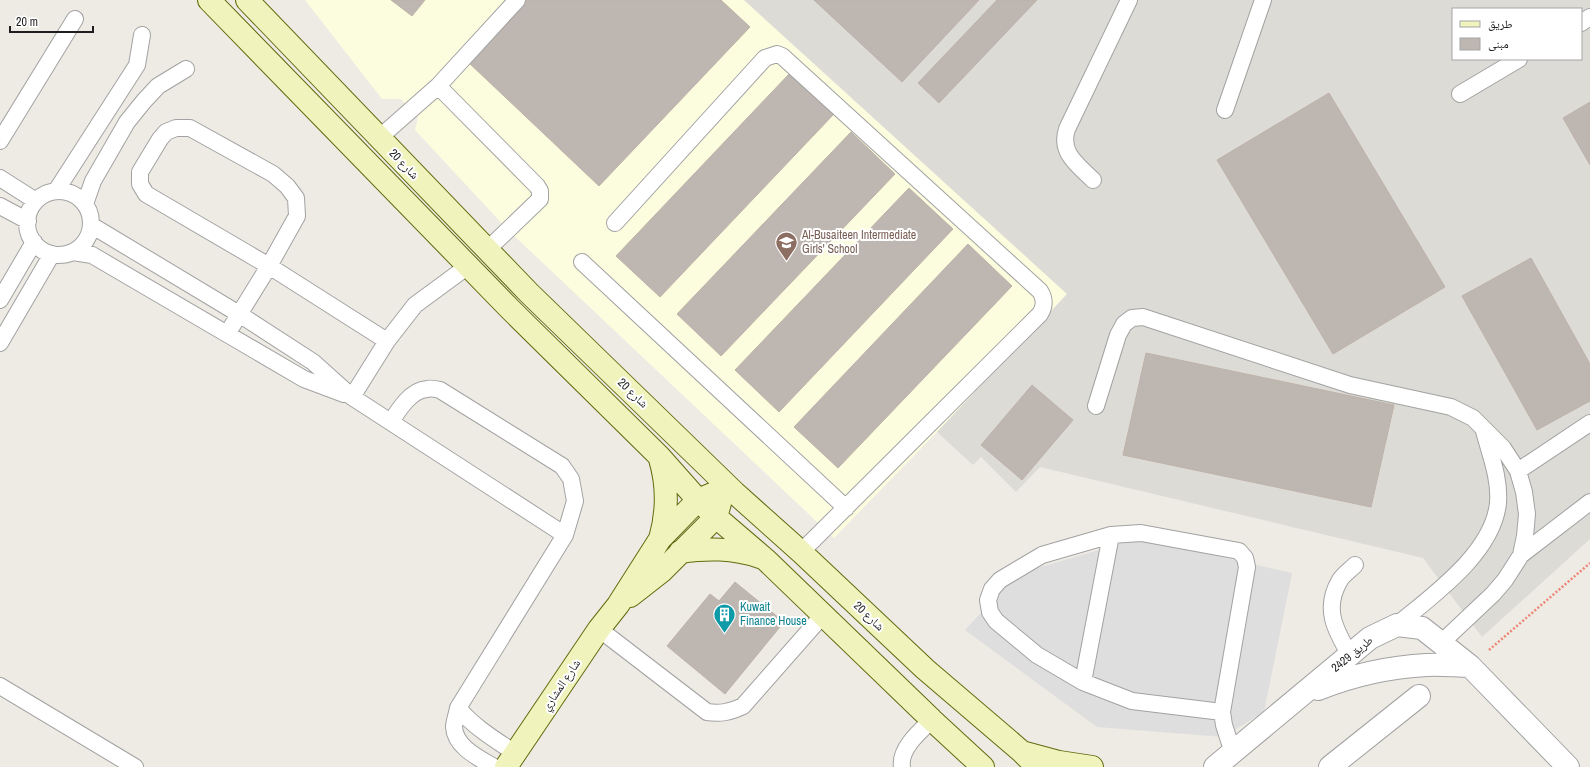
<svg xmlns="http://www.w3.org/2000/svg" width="1590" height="767" font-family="'Archivo Narrow','Noto Naskh Arabic',sans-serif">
  <rect width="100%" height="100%" fill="#eeebe4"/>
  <!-- education -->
  <path fill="#fcfcdf" d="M305,0H744L1068,294L937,432L834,538L508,230L415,130L418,117L401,99H382Z"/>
  <!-- airport -->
  <path fill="#dcdbd6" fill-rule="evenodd" d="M744,0H1590V539L1482,637L1423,558L1040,467L1016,492L981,457L973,465L937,432L1067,294ZM1453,9H1581V59H1453Z"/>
  <!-- parking -->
  <path fill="#dedede" d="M1140,538L1292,573L1264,712L1223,737L1097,727L965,630L1017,574Z"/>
  <!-- building -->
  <path fill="#beb7b1" stroke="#beb2a8" d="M391,0H425L412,16Z
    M527,0H721L750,27L599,186L468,62Z
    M814,0H979L902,82Z
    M997,0H1037L939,103L918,83Z
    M790,73L833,115L660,297L616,256Z
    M1329,93L1445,287L1333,354L1217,160Z
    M1590,102V165L1563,118Z
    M851,132L895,174L721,356L677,314Z
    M909,188L953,229L779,412L735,370Z
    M968,244L1012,286L838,468L794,427Z
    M1531,258L1590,364V401L1537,430L1462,296Z
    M1146,353L1394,405L1371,507L1123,455Z
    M1032,385L1073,420L1022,480L981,445Z
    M735,582L784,622L725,694L667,646L710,594L719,601Z"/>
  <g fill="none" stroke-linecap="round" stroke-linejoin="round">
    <defs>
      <path id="lane" d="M1581,23L1590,17
        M438,86L537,186L540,191V199L487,250
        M1460,94L1519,59
        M1225,110L1263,0
        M176,128H190L273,174L287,186L296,198L297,216L269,266L146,194L140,184V172L160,139L166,132Z
        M379,138L438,86L517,0
        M0,141L75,19
        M0,178L36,201
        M1093,180C1078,165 1059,153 1067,129L1129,0
        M56,191L137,65L142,35
        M27 223a32 32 0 1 1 64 0a32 32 0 1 1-64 0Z
        M85,204L93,181L127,122L144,101L158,86L186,69
        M0,206L28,221
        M615,223L765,58L777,54L782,56L1040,291C1045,299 1045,306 1040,314L801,552
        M91,225L239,314L313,362L352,397L565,535
        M73,252L92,255L304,379L344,394
        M582,262L846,508
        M0,300L34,242
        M227,334L269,266L387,341
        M0,343L52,254
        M352,397L387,341L415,305L468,266
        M1096,406L1118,335L1124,324L1132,318L1143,317L1350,385L1451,407L1473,418L1503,448L1518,471L1524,492L1527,514L1525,536L1521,555L1505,580L1493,594L1441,643
        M391,422C399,409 411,390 427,389C431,388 436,389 440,390L562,466L571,479L575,501L565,535L458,708C457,714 454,722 454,727C455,747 479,758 494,767
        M1518,471L1590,423
        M1521,555L1590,502
        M1397,625C1433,595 1493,553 1498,503C1500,478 1490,454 1484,431
        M599,629L707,712C721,714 730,712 743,706L823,615
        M1350,655C1335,630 1323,608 1340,580C1343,575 1350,570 1355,565
        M1083,682L1111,535
        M0,686L135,767
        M458,708C474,727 494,739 515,753
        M1222,712L1132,701L1083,682L1037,655L996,621L990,612L988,600L992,589L1000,580L1042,555L1111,535L1141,533L1239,551L1245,558L1247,567L1222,712L1224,725L1233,753
        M902,767C899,749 920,731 932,720"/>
      <path id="street" d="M1318,689C1353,675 1389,667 1427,665C1441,664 1456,666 1470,666
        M1215,767L1370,638L1397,625L1422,628L1470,666L1568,767
        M1330,767L1419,696"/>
      <path id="secondary" d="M209,0L511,310L659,456L698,500L716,517L765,559L932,720L983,767
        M247,0L529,293L735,493L801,552L925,669L1022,752L1037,767
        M660,459C668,486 668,511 660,539
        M680,552C708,548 733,548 760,557
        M630,596L662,571L716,517L720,503
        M1022,752L1059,762L1092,767
        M506,767L599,629L618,605L660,539L698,500L712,494"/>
    </defs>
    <!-- lane casing -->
    <use href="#lane" stroke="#a2a2a2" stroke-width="18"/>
    <!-- street casing -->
    <use href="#street" stroke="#a2a2a2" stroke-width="24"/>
    <!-- secondary casing -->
    <use href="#secondary" stroke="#606b0e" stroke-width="24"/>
    <!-- path -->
    <path stroke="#ee8475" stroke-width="2.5" stroke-dasharray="2 2" stroke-linecap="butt" d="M1489,650L1590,563"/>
    <!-- lane -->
    <use href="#lane" stroke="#fff" stroke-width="16"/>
    <!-- street -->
    <use href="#street" stroke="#fff" stroke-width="22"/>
    <!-- secondary -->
    <use href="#secondary" stroke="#f0f4bc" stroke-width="22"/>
  </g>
  <!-- icons -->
  <defs>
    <symbol id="school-pin" viewBox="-11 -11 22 30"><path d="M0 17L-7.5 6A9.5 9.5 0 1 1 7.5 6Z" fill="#8d6e63" stroke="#fff"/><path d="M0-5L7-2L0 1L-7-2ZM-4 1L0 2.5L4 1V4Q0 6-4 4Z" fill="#fff"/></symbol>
    <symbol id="building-pin" viewBox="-11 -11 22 30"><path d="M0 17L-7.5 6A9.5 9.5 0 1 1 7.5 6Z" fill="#0f9aa8" stroke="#fff"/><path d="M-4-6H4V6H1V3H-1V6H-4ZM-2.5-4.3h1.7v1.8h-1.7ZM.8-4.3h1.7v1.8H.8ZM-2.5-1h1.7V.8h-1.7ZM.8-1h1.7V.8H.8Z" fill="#fff"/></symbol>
  </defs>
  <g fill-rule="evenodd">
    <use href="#school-pin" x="774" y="230" width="25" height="34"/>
    <use href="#building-pin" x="712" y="602" width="25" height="34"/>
  </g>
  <g text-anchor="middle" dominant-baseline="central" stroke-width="4" stroke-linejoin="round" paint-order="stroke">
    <!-- street labels -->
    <g font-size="12" fill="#1e1e1e" stroke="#fff">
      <text transform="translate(404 164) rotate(46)">شارع 20</text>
      <text transform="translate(633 393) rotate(44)">شارع 20</text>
      <text transform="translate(869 616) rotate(43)">شارع 20</text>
      <text transform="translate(1352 654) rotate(-39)">طريق 2429</text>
      <text transform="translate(561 685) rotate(-56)">شارع المشاري</text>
    </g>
    <!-- education labels -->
    <g font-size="12" fill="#785e54" stroke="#fff" text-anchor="start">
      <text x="802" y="235">Al-Busaiteen Intermediate<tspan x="802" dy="14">Girls' School</tspan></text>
    </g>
    <!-- culture labels -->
    <g font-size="12" fill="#0d838f" stroke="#fff" text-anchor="start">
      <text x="740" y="607">Kuwait<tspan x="740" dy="14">Finance House</tspan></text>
    </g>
  </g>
  <!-- legend -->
  <rect x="1452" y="8" width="130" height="52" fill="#ffffff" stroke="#a5a5a5"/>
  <rect x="1460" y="21" width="20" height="6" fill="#f0f4bc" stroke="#a5a5a5"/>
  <text x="1488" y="28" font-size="12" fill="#1e1e1e">طريق</text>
  <rect x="1460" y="38" width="20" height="12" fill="#beb7b1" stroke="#a5a5a5"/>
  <text x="1488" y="48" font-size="12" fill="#1e1e1e">مبنى</text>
  <!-- scale -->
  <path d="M10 26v6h83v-6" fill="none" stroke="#1e1e1e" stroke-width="2"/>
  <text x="16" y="26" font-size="12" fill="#1e1e1e" stroke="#ffffff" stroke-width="3" paint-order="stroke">20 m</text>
</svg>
